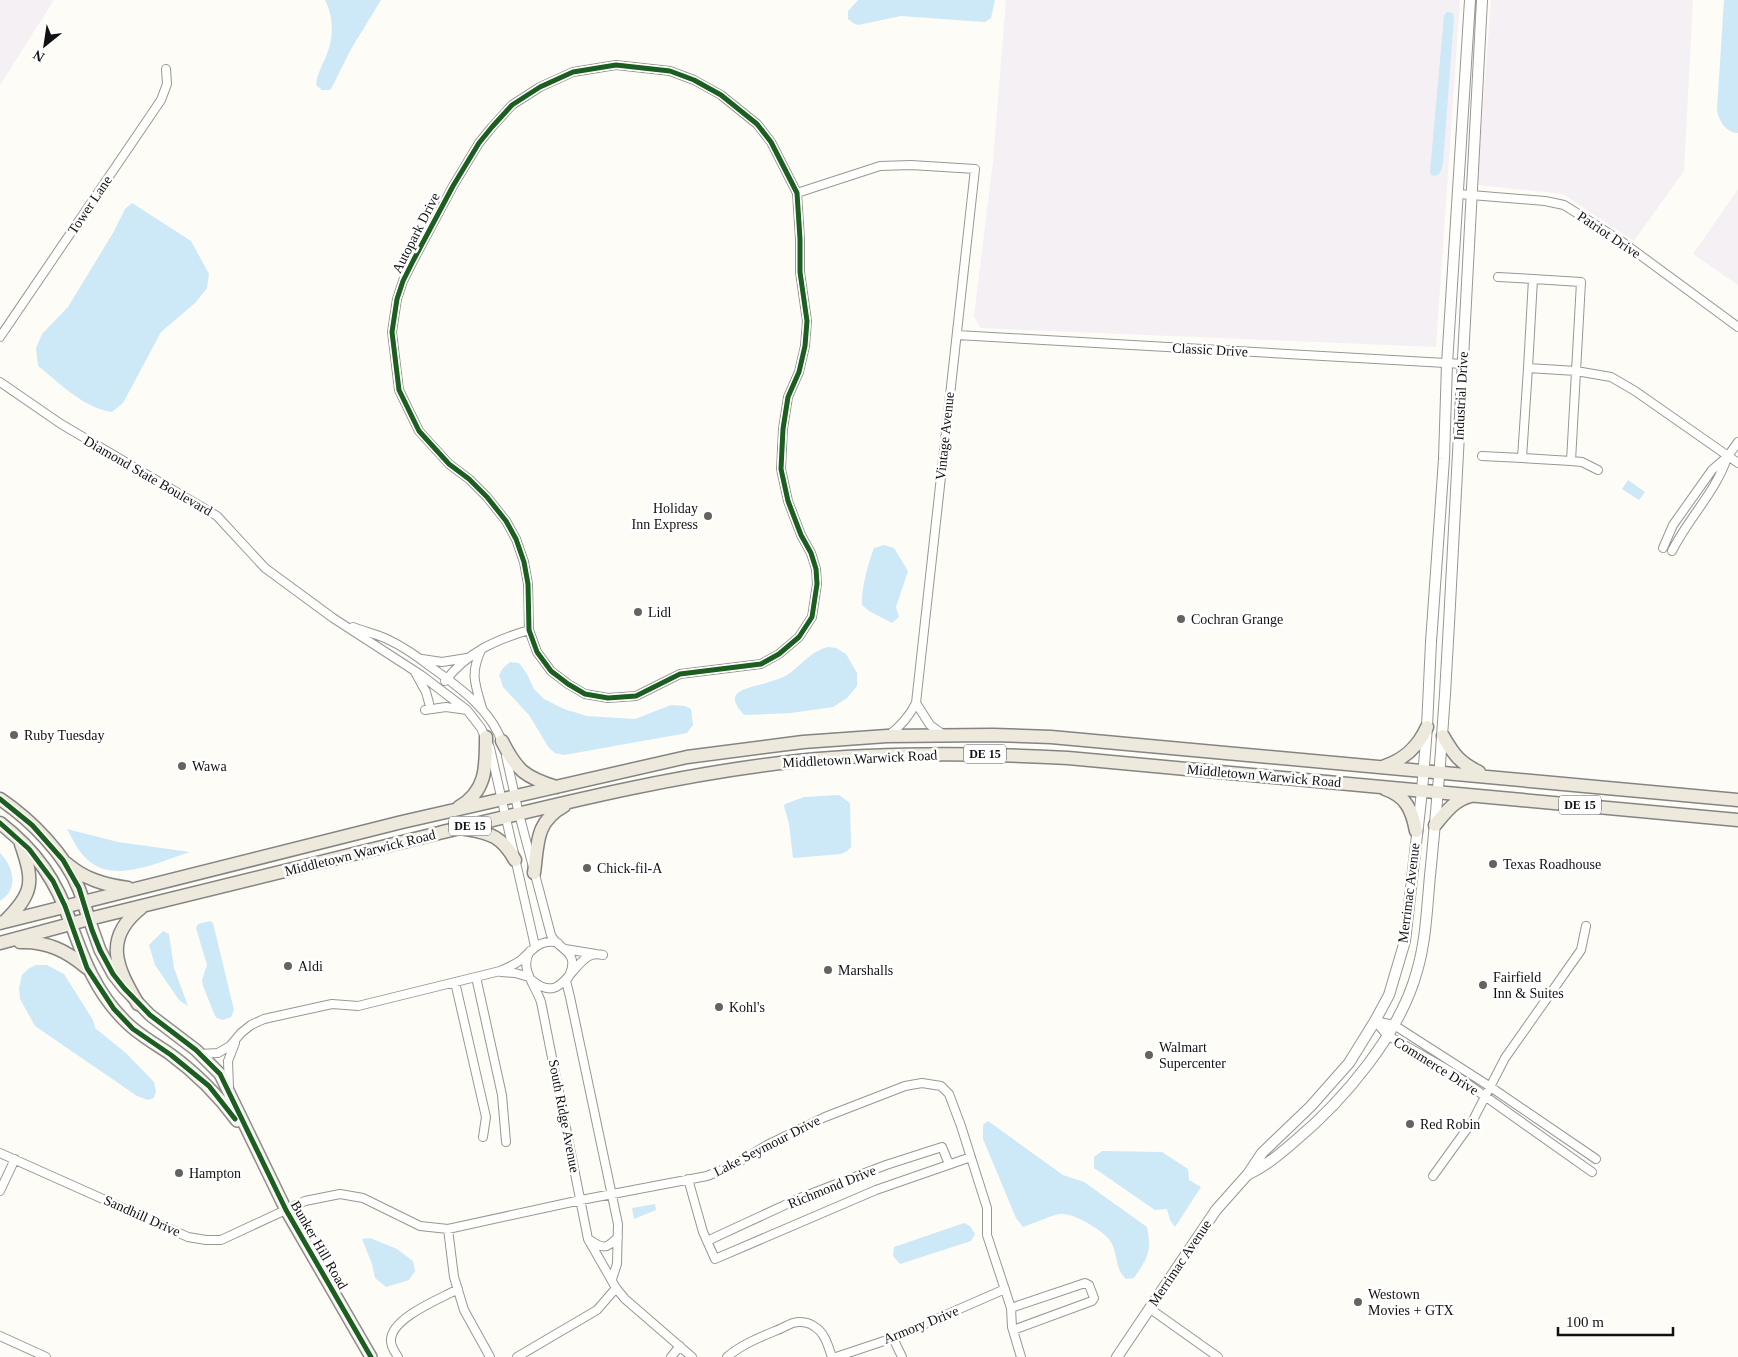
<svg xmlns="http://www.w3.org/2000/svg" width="1738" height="1357" font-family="Georgia,serif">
  <rect width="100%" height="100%" fill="#fdfcf7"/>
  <!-- industrial -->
  <path fill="#f5f0f3" d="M0,0H54L0,85Z
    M1006,0H1460L1436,347L980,328L974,316L993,161Z
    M1491,0H1693L1684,171L1634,241L1563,194L1477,185Z
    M1738,189V285L1693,254Z"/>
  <!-- water -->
  <path fill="#cde8f7" d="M325,0H381L351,49L331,89L329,90H322L316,85C317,73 324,63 328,51C334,35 333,15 325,0Z
    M858,0H995L991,18L985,22L901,16L858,25L853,23L848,19V11Z
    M1724,0H1738V133C1725,132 1719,121 1717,110Z
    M1447,12L1452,13L1454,17L1443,163C1442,170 1440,178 1431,175L1430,172L1444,15Z
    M132,203L191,241L209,274L207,288L195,303L161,332L123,403L112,412C83,408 60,383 38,366L36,348L42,334L68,307L113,233L125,209Z
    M1628,480L1645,492L1639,500L1622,489Z
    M884,545L894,548L908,571L896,607L899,617L892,623L869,611L862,605C861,590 868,563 874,548Z
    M828,647L836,648L846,654L857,673V686L847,698L833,707L791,713L744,715C740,710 732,702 736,695C740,687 764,685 772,681C778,679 785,677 790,673C803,663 812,651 828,647Z
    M510,662L519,663L527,674L534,689L544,699L564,709L587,716L635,719L671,705L685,706L691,709L693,725L687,733L564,755L555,753L549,748L529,715L503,687L499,675L503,668Z
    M839,795L850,803L851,847L847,851L841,854L793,858L789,824L784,806L785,804L804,797Z
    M67,829L118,842L190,852C161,861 116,884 89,861C79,853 73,840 67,829Z
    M0,853C14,867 19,889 0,901Z
    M210,921L213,923L234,1010L231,1017L223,1020L217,1018L215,1016L203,986L202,980L207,965L196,928L198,924Z
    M163,931L169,934L174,968L188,1006L179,1000L155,965L149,945Z
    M36,965H47L64,974L93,1020L95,1028L127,1054L154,1082L156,1091L154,1098L148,1100L137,1096L35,1026L20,999L19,988L22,975L28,969Z
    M988,1121L1063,1175L1084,1182L1147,1227C1152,1252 1148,1257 1134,1278L1126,1279C1115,1269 1118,1256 1112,1244C1107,1232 1072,1212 1060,1214C1051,1215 1033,1224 1023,1227L1016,1218L983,1139V1125Z
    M1102,1151L1162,1152L1188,1169L1189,1180L1201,1187L1175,1227L1170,1220L1167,1209L1155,1210L1094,1168V1157Z
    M655,1204L656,1210L634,1219L632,1208Z
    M964,1223L970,1226L975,1234L971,1241L900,1264L893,1256L894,1247Z
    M370,1238L397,1249L413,1261L415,1271L409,1280L386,1287L375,1278L372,1264L362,1239Z"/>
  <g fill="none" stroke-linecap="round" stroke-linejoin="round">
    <defs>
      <path id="minor" d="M616,65L670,71L694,80L721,95L757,124L771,142L797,193L800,239V272L807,321L805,346L799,372L788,397L783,429L781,469L788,501L801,535L811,553L816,569L817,584L812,617L799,637L779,654L761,664L680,674L636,696L608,698L585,694L568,684L551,671L537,652L529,630L528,584L524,562L516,539L506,521L487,497L469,479L449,464L419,431L399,390L392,332L397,299L403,281L413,261L453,186L479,143L492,127L512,105L540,87L573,72Z
        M797,193L880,166L911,165L975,169L916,703C909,717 901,726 889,735
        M1459,194L1545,201L1564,205L1621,241L1738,327
        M1498,277L1533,279
        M957,335L1463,364
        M0,337L161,100L167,84L166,69
        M1528,368L1533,279L1581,282L1571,461L1522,458L1528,368L1576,371L1611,377L1635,391L1738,463
        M0,382L61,424L217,516L265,568L333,618L421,675L467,710L481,728L490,748L535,946
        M1482,456L1522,458
        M1571,461L1582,462L1598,470
        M1663,548L1673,525L1712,470L1728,456L1738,442
        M1672,551C1688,519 1716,491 1727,458
        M353,627C365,632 378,634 389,640C404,647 418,657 431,667C459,687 492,710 503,745
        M481,650C470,674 475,684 482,708
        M422,659L442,662L467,658
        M415,672L426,692L429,703
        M445,681C468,652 495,640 529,630
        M916,703L930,725L944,735
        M425,710L446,707L467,710
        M506,756L519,814L551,935C558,951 582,950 568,978
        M565,949L596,954
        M530,951C519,969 535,984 541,1002L588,1239L616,1288L625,1299L692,1357
        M501,972L515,973L529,977
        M476,977L502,1095L506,1142
        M533,981C562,1005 570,964 591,955C595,954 599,954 603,955
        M566,981L570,997L618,1224L617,1264L612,1279
        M455,982L486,1117L483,1137
        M1375,1021L1387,1035L1448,1070L1592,1172
        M1375,1021L1394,1025L1489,1086L1596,1159
        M200,1054L218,1053L230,1046L241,1033L251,1025L264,1019L332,1004L358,1006L500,971C507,968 514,965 521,960C533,950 540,938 558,943
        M229,1088L228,1061L235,1043
        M0,1153L188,1237L206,1240H221L305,1201L340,1194L363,1198L420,1226L448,1229L581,1200L707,1176L734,1165L767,1145L825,1117L905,1086L922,1083L941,1086L949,1094L961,1126L987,1208V1235L1011,1308L1012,1327L1021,1357
        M1433,1176L1472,1122L1505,1058L1581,950L1586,926
        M688,1179L703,1232L715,1259L876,1190L971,1157
        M0,1191L15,1159
        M448,1229L454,1277L464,1310L490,1357
        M590,1240C603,1249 607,1249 618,1237
        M707,1241L800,1198L886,1165L942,1147L949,1164
        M1011,1308L1085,1283L1089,1285L1094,1298L1092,1301L1013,1330
        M1149,1308L1218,1357
        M0,1336L46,1357
        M893,1338L902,1357
        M398,1357C395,1352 390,1346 391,1339C393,1317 440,1299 458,1289
        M517,1357L597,1310L616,1288
        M671,1357L680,1346
        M727,1357C741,1345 758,1338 775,1331C781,1329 787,1325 793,1323C800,1321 809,1322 815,1327C825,1333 828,1346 832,1357
        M836,1357L893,1338L1005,1289"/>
      <path id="tertiary" d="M1249,1174C1267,1165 1280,1154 1295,1141C1344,1100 1400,1034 1417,971C1427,937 1427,901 1431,866C1439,785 1445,705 1449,623C1460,416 1470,208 1482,0
        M1117,1357L1216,1210L1248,1174L1262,1153L1311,1106L1349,1063L1375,1021L1389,995L1405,941L1422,791L1427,727L1431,642L1444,459L1447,364L1470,0"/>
      <path id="secondary" d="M89,919L100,950L113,974L124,988L150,1015L196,1050L220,1074L286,1210L371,1357
        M71,924C84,960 96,992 124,1020C137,1034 154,1043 170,1054C196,1073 218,1095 237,1121"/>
      <path id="primary" d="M1443,736C1454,755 1460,763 1479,772
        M502,741C517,771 525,777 556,787
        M1385,766C1405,759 1418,747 1427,727
        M1385,789C1406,796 1412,810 1416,831
        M0,799C31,820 65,854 79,889C83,899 85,909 89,919
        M459,807C487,791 486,766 486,737
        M0,823C36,851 57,881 71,924
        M1435,825C1445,813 1454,800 1471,796
        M466,829C491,833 502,837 515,860
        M66,863C84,879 105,885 128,888
        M534,873C538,844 535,822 564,806
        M4,922C34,893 34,882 21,844
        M0,923L402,822L687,757L803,742L887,736L993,735L1051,737L1738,800
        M20,942C47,941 67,951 87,968
        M0,943L89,919C205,891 322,862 439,833C558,804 676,774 798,761C888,752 978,753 1068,758L1738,820
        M138,1004C117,968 102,939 141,908"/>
    </defs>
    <!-- minor casing -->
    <use href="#minor" stroke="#979795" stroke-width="10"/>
    <!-- tertiary casing -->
    <use href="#tertiary" stroke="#979795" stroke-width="12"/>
    <!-- secondary casing -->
    <use href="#secondary" stroke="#8e8d8b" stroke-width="14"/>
    <!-- primary casing -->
    <use href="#primary" stroke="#858482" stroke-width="15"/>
    <!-- minor -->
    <use href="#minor" stroke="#fffffe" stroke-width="8"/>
    <!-- tertiary -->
    <use href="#tertiary" stroke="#fffffe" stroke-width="10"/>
    <!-- secondary -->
    <use href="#secondary" stroke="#f6f4eb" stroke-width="11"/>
    <!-- primary -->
    <use href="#primary" stroke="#ede9dc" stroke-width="12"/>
    <defs>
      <path id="cycleway" d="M616,65L670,71L694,80L721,95L757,124L771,142L797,193L800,239V272L807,321L805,346L799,372L788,397L783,429L781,469L788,501L801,535L811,553L816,569L817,584L812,617L799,637L779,654L761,664L680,674L636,696L608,698L585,694L568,684L551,671L537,652L529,630L528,584L524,562L516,539L506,521L487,497L469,479L449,464L419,431L399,390L392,332L397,299L403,281L413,261L453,186L479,143L492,127L512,105L540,87L573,72Z
        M0,799L32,825L63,860L79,888L92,930L100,950L113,974L124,988L150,1015L196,1050L220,1074L286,1210L371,1357
        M0,823L29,849L53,881L65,906L87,968L114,1009L133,1029L171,1055L209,1086L235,1119"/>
    </defs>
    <!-- cycleway casing -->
    <use href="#cycleway" stroke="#fff" stroke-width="8"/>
    <!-- cycleway -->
    <use href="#cycleway" stroke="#1b5e20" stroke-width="5"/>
  </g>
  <!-- markers -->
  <g fill="#646362" stroke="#fff" stroke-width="2">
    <circle cx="708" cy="516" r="5"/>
    <circle cx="638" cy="612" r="5"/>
    <circle cx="1181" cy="619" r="5"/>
    <circle cx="14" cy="735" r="5"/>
    <circle cx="182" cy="766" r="5"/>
    <circle cx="1493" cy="864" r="5"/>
    <circle cx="587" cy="868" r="5"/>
    <circle cx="288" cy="966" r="5"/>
    <circle cx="828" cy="970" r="5"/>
    <circle cx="1483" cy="985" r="5"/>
    <circle cx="719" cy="1007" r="5"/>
    <circle cx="1149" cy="1055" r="5"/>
    <circle cx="1410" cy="1124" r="5"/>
    <circle cx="179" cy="1173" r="5"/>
    <circle cx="1358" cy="1302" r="5"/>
  </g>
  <g text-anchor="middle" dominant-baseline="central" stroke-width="5" stroke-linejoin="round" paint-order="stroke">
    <!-- shield labels -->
    <g fill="#fff" stroke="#585858" stroke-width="1">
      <rect x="964" y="744.5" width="42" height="19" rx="4"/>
      <rect x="1559" y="795.5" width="42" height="19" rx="4"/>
      <rect x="449" y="816.5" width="42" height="19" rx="4"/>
    </g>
    <g font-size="12" font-weight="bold" fill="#111">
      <text x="985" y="754">DE 15</text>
      <text x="1580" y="805">DE 15</text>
      <text x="470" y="826">DE 15</text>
    </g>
    <!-- street labels -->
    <g font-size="14" fill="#111" stroke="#fff">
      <text transform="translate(90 205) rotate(-56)">Tower Lane</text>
      <text transform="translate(416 233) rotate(-63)">Autopark Drive</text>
      <text transform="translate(1609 235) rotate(34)">Patriot Drive</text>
      <text transform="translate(1210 350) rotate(3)">Classic Drive</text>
      <text transform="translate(1461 396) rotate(-87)">Industrial Drive</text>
      <text transform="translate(945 436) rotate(-84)">Vintage Avenue</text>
      <text transform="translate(148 476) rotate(30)">Diamond State Boulevard</text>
      <text transform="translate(860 759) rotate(-3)">Middletown Warwick Road</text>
      <text transform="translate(1264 776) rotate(5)">Middletown Warwick Road</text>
      <text transform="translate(360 853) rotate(-14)">Middletown Warwick Road</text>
      <text transform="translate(1409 893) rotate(-83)">Merrimac Avenue</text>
      <text transform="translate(1436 1066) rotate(32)">Commerce Drive</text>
      <text transform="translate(564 1116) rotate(79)">South Ridge Avenue</text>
      <text transform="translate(767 1146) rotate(-27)">Lake Seymour Drive</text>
      <text transform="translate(832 1187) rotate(-22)">Richmond Drive</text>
      <text transform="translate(142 1216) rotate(24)">Sandhill Drive</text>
      <text transform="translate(319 1245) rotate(60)">Bunker Hill Road</text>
      <text transform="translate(1180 1263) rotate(-56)">Merrimac Avenue</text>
      <text transform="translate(921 1325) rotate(-22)">Armory Drive</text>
    </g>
    <!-- poi labels -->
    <g font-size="14" fill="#111" stroke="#fff" text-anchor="start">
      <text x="698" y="508" text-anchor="end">Holiday<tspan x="698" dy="16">Inn Express</tspan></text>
      <text x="648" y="612">Lidl</text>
      <text x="1191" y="619">Cochran Grange</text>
      <text x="24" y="735">Ruby Tuesday</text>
      <text x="192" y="766">Wawa</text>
      <text x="1503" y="864">Texas Roadhouse</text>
      <text x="597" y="868">Chick-fil-A</text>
      <text x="298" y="966">Aldi</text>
      <text x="838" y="970">Marshalls</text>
      <text x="1493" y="977">Fairfield<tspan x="1493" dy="16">Inn &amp; Suites</tspan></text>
      <text x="729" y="1007">Kohl's</text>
      <text x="1159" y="1047">Walmart<tspan x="1159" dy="16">Supercenter</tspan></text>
      <text x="1420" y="1124">Red Robin</text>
      <text x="189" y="1173">Hampton</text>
      <text x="1368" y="1294">Westown<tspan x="1368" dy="16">Movies + GTX</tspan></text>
    </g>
  </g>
  <!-- north arrow -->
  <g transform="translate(45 45) rotate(210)" stroke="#ffffff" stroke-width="4" paint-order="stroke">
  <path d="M0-4L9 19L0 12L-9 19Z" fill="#111111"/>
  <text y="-8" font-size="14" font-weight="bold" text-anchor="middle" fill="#111111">N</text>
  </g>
  <!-- scale -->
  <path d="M1558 1327v8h115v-8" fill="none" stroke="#111111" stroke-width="2.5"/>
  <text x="1566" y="1327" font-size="15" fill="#111111" stroke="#ffffff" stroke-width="4" paint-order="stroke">100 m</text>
</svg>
